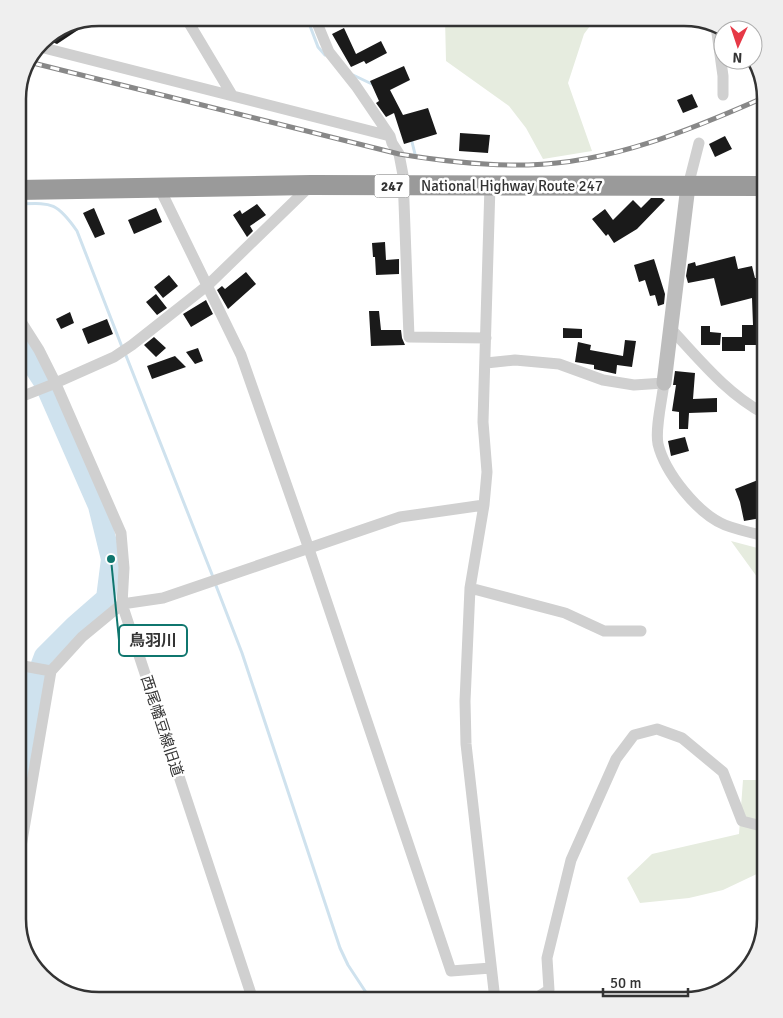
<svg xmlns="http://www.w3.org/2000/svg" width="783" height="1018" font-family="Signika,'Noto Sans JP',sans-serif">
  <rect width="100%" height="100%" fill="#fff"/>
  <!-- green -->
  <path fill="#e6ecdf" d="M445,18H596L584,34L568,83L592,151L543,159L526,128L509,106L446,61Z
    M731,541L765,550V588Z
    M743,780H765V871L761,872L723,890L689,898L640,903L627,878L652,854L739,834Z"/>
  <g fill="none" stroke-linecap="round" stroke-linejoin="round">
    <!-- stream -->
    <path stroke="#cfe2ee" stroke-width="3" d="M307,18L318,47L325,55
      M353,75L374,85
      M411,138L415,154
      M18,204C51,203 56,201 77,231L122,347
      M125,353L213,577
      M215,583L242,653L340,948L348,965L371,1000"/>
    <!-- river -->
    <path stroke="#cfe2ee" stroke-width="20" d="M18,784L35,680L44,656L74,626L106,598L111,559L98,506L44,383L18,343"/>
  </g>
  <!-- building -->
  <path fill="#1a1a1a" d="M76,26L78,30L57,44L52,42L48,37Z
    M344,28L356,54L381,41L387,53L366,64L364,61L351,67L332,34Z
    M404,66L410,80L390,90L403,115L428,108L437,134L404,144L394,113L386,117L376,103L379,101L370,81Z
    M692,94L698,107L683,113L677,100Z
    M460,133L490,135L488,153L459,151Z
    M725,136L732,149L715,157L709,144Z
    M651,198H662L665,200L637,229L614,243L608,234L606,236L592,219L605,209L613,220L633,200L641,208Z
    M257,204L266,215L250,226L253,231L247,237L233,215L240,210L242,214Z
    M94,208L105,234L95,238L83,213Z
    M156,208L162,222L134,234L128,220Z
    M385,242L386,260L399,259V274L376,275L375,257H373L372,243Z
    M735,256L738,269L752,266L755,278H756L762,305H766V315H763L762,335L766,336V345H745V351H722V337H742V325H753L752,298L721,306L714,278L688,283L686,276L688,264L695,262L696,266Z
    M654,259L665,294L664,304L658,306L655,295L650,296L645,280L639,282L634,265Z
    M246,272L256,284L228,309L217,290L222,286L225,289Z
    M169,275L178,286L163,298L154,287Z
    M156,294L167,308L157,315L146,302Z
    M206,300L213,314L191,327L183,314Z
    M369,311H379L381,330H401L402,338L405,345L371,346Z
    M70,312L74,323L61,329L56,319Z
    M107,319L113,334L88,344L82,329Z
    M701,326H710V332L721,333L720,345H701Z
    M563,328L582,329V338H563Z
    M154,337L166,348L156,357L144,345Z
    M625,340L636,341L632,367L617,365L616,374L594,369V365L575,362L578,342L591,345L590,350L623,356Z
    M198,348L203,361L195,364L186,352Z
    M175,356L186,367L152,379L147,366Z
    M675,371L695,373L693,399L717,398V412L689,413L688,429H679V412L672,411L676,385H673Z
    M685,437L689,451L671,456L668,441Z
    M766,461V506L759,507L761,518L744,521L740,502L735,489L758,480L756,463Z"/>
  <g fill="none" stroke-linecap="round" stroke-linejoin="round">
    <!-- street -->
    <path stroke="#d0d0d0" stroke-width="11" d="M186,18L232,95
      M315,18L329,52L356,86L390,136L392,143L399,154L403,175L409,337L486,338
      M716,26L723,76V95
      M40,47L390,136
      M490,185L483,422L487,472L484,505L470,588L465,701L466,744L495,1000
      M688,186L699,143
      M159,187L241,355L309,549L451,971L491,968
      M18,317L39,350L55,382L121,533L124,568L122,604L253,1000
      M671,329C700,360 727,394 765,414
      M486,363L515,360L559,364L603,380L634,385L664,383C662,400 655,429 658,444C665,473 698,514 725,525C738,530 752,533 765,536
      M18,398L51,385L114,357L132,345L208,285L310,186
      M470,588L565,613L604,631H641
      M18,665L51,671
      M18,864L51,671L82,637L122,604L163,598L400,517L484,505
      M533,1000L549,990L547,958L571,860L616,759L634,735L657,729L682,738L723,772L742,821L765,827"/>
    <!-- secondary -->
    <path stroke="#bdbdbd" stroke-width="15" d="M664,383L688,186"/>
    <!-- highway -->
    <path stroke="#9a9a9a" stroke-width="20" d="M18,190L311,185L765,186"/>
    <defs>
      <path id="rail" d="M33,63L399,154C442,161 484,166 528,165C611,163 690,130 765,97"/>
    </defs>
    <!-- rail casing -->
    <use href="#rail" stroke="#888" stroke-width="5"/>
    <!-- rail -->
    <use href="#rail" stroke="#fff" stroke-width="3" stroke-dasharray="9" stroke-linecap="butt"/>
  </g>
  <g text-anchor="middle" dominant-baseline="central" stroke-width="5" stroke-linejoin="round" paint-order="stroke">
    <!-- shield labels -->
    <rect fill="#fff" stroke="#707070" stroke-width="1" x="374.5" y="174.5" width="35" height="23" rx="4"/>
    <g font-size="14" font-weight="bold" fill="#333">
      <text x="392" y="186">247</text>
    </g>
    <!-- street labels -->
    <g font-size="15" fill="#333" stroke="#fff">
      <text x="512" y="186">National Highway Route 247</text>
      <text transform="translate(162 726) rotate(72)">西尾幡豆線旧道</text>
    </g>
  </g>
  <!-- crop -->
  <path d="M0 0H783V1018H0ZM99 26H684A73 73 0 0 1 757 99V919A73 73 0 0 1 684 992H99A73 73 0 0 1 26 919V99A73 73 0 0 1 99 26Z" fill="#efefef" fill-rule="evenodd"/>
  <path fill="none" stroke="#333" stroke-width="2.5" d="M99 26H684A73 73 0 0 1 757 99V919A73 73 0 0 1 684 992H99A73 73 0 0 1 26 919V99A73 73 0 0 1 99 26Z"/>
  <!-- callouts -->
  <path fill="none" stroke="#0f766e" stroke-width="2" d="M111 559L119 640"/>
  <circle fill="#0f766e" stroke="#fff" stroke-width="2" cx="111" cy="559" r="5"/>
  <rect fill="#fff" stroke="#0f766e" stroke-width="2" x="119" y="625" width="68" height="31" rx="5"/>
  <g font-size="16" text-anchor="middle" font-weight="bold" fill="#333">
    <text x="153" y="646">鳥羽川</text>
  </g>
  <!-- north arrow -->
  <g transform="translate(738 45) rotate(183)"><circle r="24" fill="#ffffff" stroke="#adadad"/>
  <path d="M0-4L9 19L0 12L-9 19Z" fill="#e63946"/>
  <text y="-8" font-size="14" font-weight="bold" text-anchor="middle" fill="#333333">N</text>
  </g>
  <!-- scale -->
  <path d="M603 988v8h85v-8" fill="none" stroke="#333333" stroke-width="2.5"/>
  <text x="610" y="988" font-size="15" fill="#333333" stroke="#ffffff" stroke-width="4" paint-order="stroke">50 m</text>
</svg>
